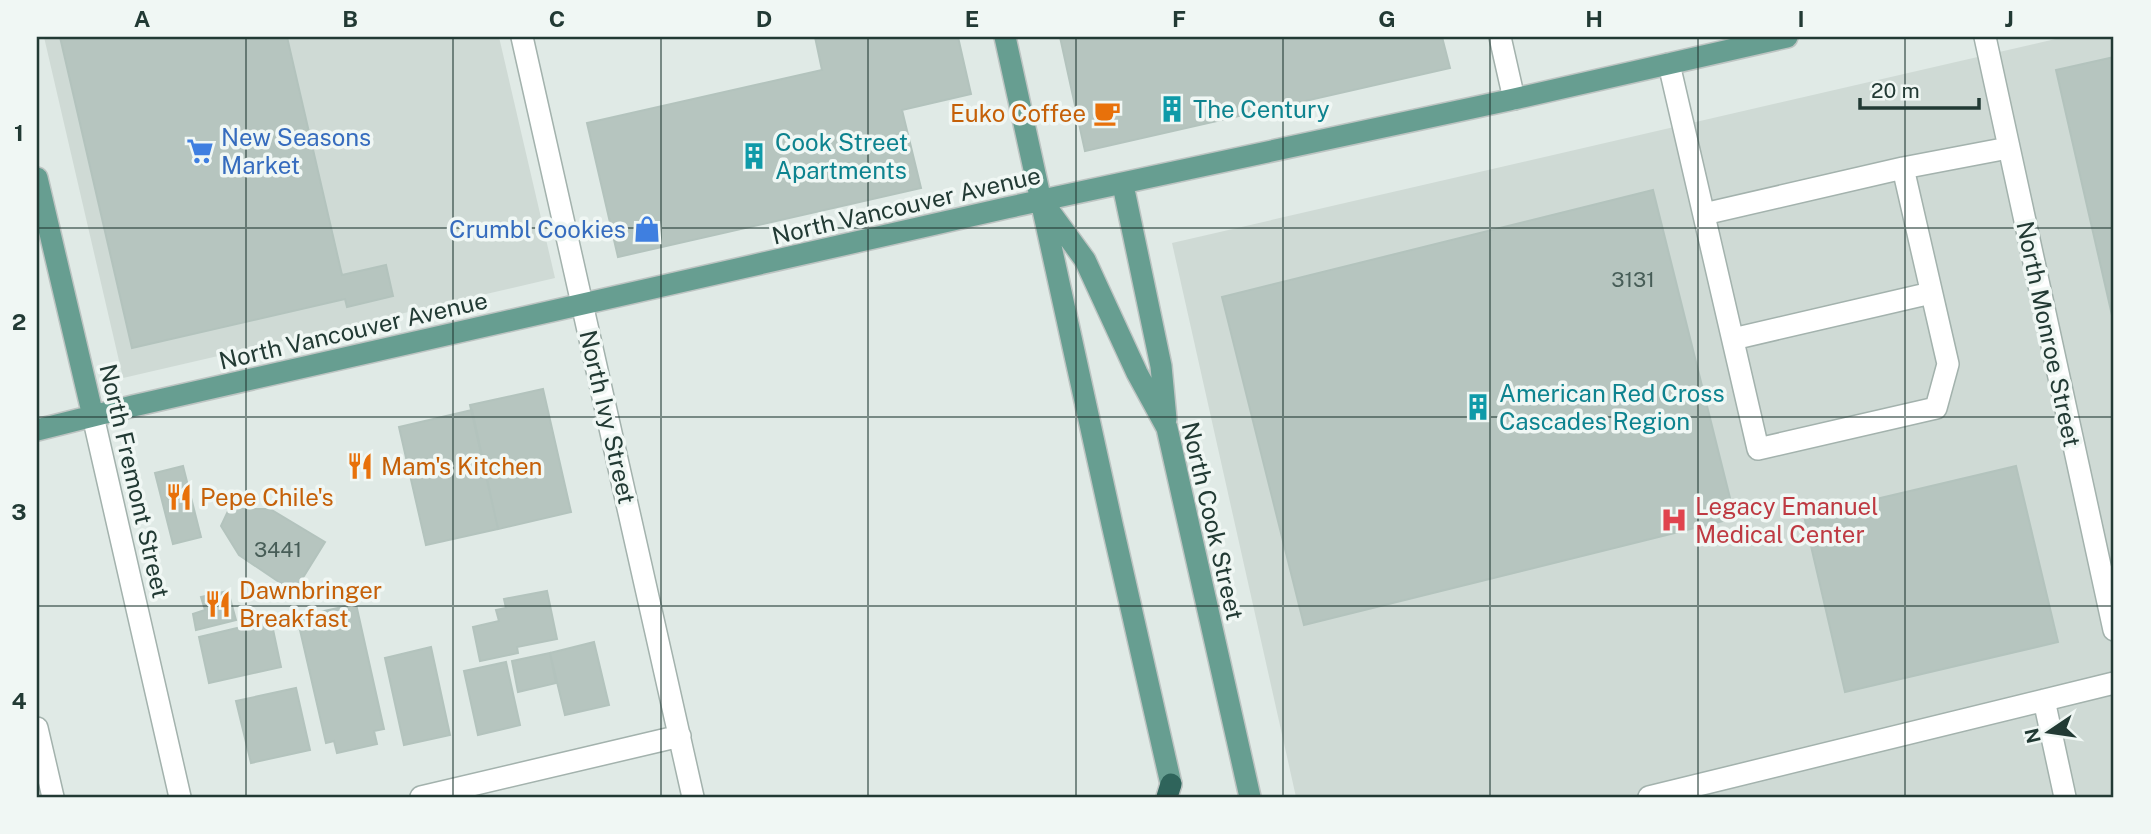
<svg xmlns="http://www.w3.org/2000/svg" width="2151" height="834" font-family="'Public Sans',sans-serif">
  <rect width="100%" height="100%" fill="#e0eae6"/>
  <!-- built -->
  <path fill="#cfdad5" d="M44,37H499L555,278L123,378Z
    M2064,37H2114V797H1296L1172,243Z"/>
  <!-- building -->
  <path fill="#b6c5bf" stroke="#b3c3bd" stroke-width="2" d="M60,37H287L342,275L386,265L393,296L347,307L345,299L132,348Z
    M815,37H958L971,94L902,110L921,188L618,257L587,123L822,70Z
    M1060,37H1442L1450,68L1085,151Z
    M2114,57V324L2056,70Z
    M1653,190L1735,518L1304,625L1222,297Z
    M543,389L571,512L498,529L470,405Z
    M472,410L498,529L426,545L399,427Z
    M183,466L201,537L173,544L155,473Z
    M2016,466L2058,642L1845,692L1804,516Z
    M229,509H270L325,542L294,592L239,555L221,526Z
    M228,591L236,620L196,630L193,614L205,610L201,597Z
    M547,591L557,639L517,647L518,653L480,661L473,627L499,621L496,610L506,608L504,599Z
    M356,604L384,729L374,731L377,744L337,753L334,741L326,743L297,617Z
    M271,620L281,667L209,683L199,637Z
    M594,642L609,705L565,715L550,653Z
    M431,647L450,735L404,745L385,658Z
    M550,653L556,683L518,692L512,661Z
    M506,662L520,725L478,735L464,671Z
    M296,688L310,750L251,763L236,701Z"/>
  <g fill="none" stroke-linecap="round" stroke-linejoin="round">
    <defs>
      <path id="minor" d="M522,37L693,797
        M1500,37L1514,99
        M1985,37L2114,630
        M1669,64L1758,449L1936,408L1948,364L1903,168L1704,214
        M1903,168L2008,148
        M1733,339L1931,293
        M93,416L180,797
        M2044,700L2065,797
        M37,728L53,797
        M421,797L680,736
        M1649,797L2114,683"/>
      <path id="major" d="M1005,37L1112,524L1171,784
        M37,178L93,416
        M1123,185L1161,366L1166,419
        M1047,208L1085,260L1137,373L1167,428L1250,797
        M37,430L133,406L1006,208L1514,99L1787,37"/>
      <path id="highway" d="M1167,797L1171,784"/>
    </defs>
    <!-- minor casing -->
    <use href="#minor" stroke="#a3b2ad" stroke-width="24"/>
    <!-- major casing -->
    <use href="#major" stroke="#bdc4c2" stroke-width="24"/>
    <!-- highway casing -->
    <use href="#highway" stroke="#bdc4c2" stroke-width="24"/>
    <!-- minor -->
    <use href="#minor" stroke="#fff" stroke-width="21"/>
    <!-- major -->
    <use href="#major" stroke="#679e91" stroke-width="21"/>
    <!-- highway -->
    <use href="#highway" stroke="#2f645b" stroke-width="21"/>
  </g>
  <!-- grid -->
  <path fill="none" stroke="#223a34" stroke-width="2" stroke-opacity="0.55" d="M246,37V797M453,37V797M661,37V797M868,37V797M1076,37V797M1283,37V797M1490,37V797M1698,37V797M1905,37V797M37,228H2114M37,417H2114M37,606H2114"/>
  <!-- icons -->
  <defs>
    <symbol id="building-bare" viewBox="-9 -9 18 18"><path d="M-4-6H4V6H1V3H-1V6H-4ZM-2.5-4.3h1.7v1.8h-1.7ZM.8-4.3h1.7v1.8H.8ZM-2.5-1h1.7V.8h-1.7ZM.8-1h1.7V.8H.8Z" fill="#0f9aa8" stroke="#f0f7f4" stroke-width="2.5" paint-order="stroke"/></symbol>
    <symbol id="cafe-bare" viewBox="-9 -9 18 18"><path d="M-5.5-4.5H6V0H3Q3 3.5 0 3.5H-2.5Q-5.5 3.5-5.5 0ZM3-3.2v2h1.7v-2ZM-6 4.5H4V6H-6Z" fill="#e8710a" stroke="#f0f7f4" stroke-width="2.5" paint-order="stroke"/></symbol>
    <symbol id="supermarket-bare" viewBox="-9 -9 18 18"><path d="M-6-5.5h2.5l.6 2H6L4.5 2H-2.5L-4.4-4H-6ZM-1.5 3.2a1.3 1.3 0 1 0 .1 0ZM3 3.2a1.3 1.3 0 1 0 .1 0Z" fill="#3f7fe0" stroke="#f0f7f4" stroke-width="2.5" paint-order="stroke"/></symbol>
    <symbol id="shop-bare" viewBox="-9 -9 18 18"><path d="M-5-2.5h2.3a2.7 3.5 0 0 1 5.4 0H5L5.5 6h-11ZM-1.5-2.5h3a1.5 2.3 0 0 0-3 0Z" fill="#3f7fe0" stroke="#f0f7f4" stroke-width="2.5" paint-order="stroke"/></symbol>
    <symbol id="restaurant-bare" viewBox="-9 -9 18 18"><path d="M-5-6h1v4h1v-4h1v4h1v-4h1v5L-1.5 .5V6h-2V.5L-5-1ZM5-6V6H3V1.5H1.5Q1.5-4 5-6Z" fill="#e8710a" stroke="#f0f7f4" stroke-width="2.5" paint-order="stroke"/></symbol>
    <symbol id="hospital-bare" viewBox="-9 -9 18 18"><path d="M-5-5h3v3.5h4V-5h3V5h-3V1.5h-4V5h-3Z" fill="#e0444e" stroke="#f0f7f4" stroke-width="2.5" paint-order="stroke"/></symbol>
  </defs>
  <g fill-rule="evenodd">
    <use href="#building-bare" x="1153" y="90" width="38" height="38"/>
    <use href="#cafe-bare" x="1088" y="94" width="38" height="38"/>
    <use href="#supermarket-bare" x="181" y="132" width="38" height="38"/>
    <use href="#building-bare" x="735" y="137" width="38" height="38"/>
    <use href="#shop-bare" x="628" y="210" width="38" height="38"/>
    <use href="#building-bare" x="1459" y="388" width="38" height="38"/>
    <use href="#restaurant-bare" x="341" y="447" width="38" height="38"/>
    <use href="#restaurant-bare" x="160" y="478" width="38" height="38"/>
    <use href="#hospital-bare" x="1655" y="501" width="38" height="38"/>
    <use href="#restaurant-bare" x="199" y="585" width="38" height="38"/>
  </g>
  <g text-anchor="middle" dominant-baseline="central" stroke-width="7" stroke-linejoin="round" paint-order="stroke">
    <!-- number labels -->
    <g font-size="21" fill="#475d57">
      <text x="1633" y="279">3131</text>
      <text x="278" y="549">3441</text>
    </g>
    <!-- culture labels -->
    <g font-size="24" fill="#0d838f" stroke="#f0f7f4" text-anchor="start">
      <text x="1193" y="109">The Century</text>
      <text x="775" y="142">Cook Street<tspan x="775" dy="28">Apartments</tspan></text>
      <text x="1499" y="393">American Red Cross<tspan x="1499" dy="28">Cascades Region</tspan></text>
    </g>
    <!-- food labels -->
    <g font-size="24" fill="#c56008" stroke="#f0f7f4" text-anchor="start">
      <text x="1086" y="113" text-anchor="end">Euko Coffee</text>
      <text x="381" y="466">Mam's Kitchen</text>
      <text x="200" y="497">Pepe Chile's</text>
      <text x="239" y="590">Dawnbringer<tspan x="239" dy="28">Breakfast</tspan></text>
    </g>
    <!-- shop labels -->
    <g font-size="24" fill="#366cbe" stroke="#f0f7f4" text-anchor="start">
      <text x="221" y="137">New Seasons<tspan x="221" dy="28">Market</tspan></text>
      <text x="626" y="229" text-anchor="end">Crumbl Cookies</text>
    </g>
    <!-- street labels -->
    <g font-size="24" fill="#223a34" stroke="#f0f7f4">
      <text transform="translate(906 205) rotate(-13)">North Vancouver Avenue</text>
      <text transform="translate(353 330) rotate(-13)">North Vancouver Avenue</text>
      <text transform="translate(2049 334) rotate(78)">North Monroe Street</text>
      <text transform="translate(608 417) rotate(77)">North Ivy Street</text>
      <text transform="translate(135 481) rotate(77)">North Fremont Street</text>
      <text transform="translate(1213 521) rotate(77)">North Cook Street</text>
    </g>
    <!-- health labels -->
    <g font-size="24" fill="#be3a42" stroke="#f0f7f4" text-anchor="start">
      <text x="1695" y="506">Legacy Emanuel<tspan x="1695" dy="28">Medical Center</tspan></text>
    </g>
  </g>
  <!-- border -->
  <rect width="2151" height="834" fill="none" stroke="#f0f7f4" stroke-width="77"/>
  <!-- north arrow -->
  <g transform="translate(2049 732) rotate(257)" stroke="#f0f7f4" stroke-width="5" paint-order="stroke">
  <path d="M0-5L12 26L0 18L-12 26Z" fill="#223a34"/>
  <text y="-10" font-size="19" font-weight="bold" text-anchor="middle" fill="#223a34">N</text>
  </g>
  <!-- scale -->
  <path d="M1860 98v10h119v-10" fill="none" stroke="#223a34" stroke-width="3.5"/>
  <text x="1871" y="98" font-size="21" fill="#223a34" stroke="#f0f7f4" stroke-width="5" paint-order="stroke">20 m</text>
  <rect x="38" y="38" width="2074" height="758" fill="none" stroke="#223a34" stroke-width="2.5"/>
  <g font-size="23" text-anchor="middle" font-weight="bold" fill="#223a34">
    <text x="142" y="27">A</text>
    <text x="350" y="27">B</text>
    <text x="557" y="27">C</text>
    <text x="764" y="27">D</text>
    <text x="972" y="27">E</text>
    <text x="1179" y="27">F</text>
    <text x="1387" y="27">G</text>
    <text x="1594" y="27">H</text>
    <text x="1801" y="27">I</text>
    <text x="2009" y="27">J</text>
    <text x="19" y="141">1</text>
    <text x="19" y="330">2</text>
    <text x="19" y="520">3</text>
    <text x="19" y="709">4</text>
  </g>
</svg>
